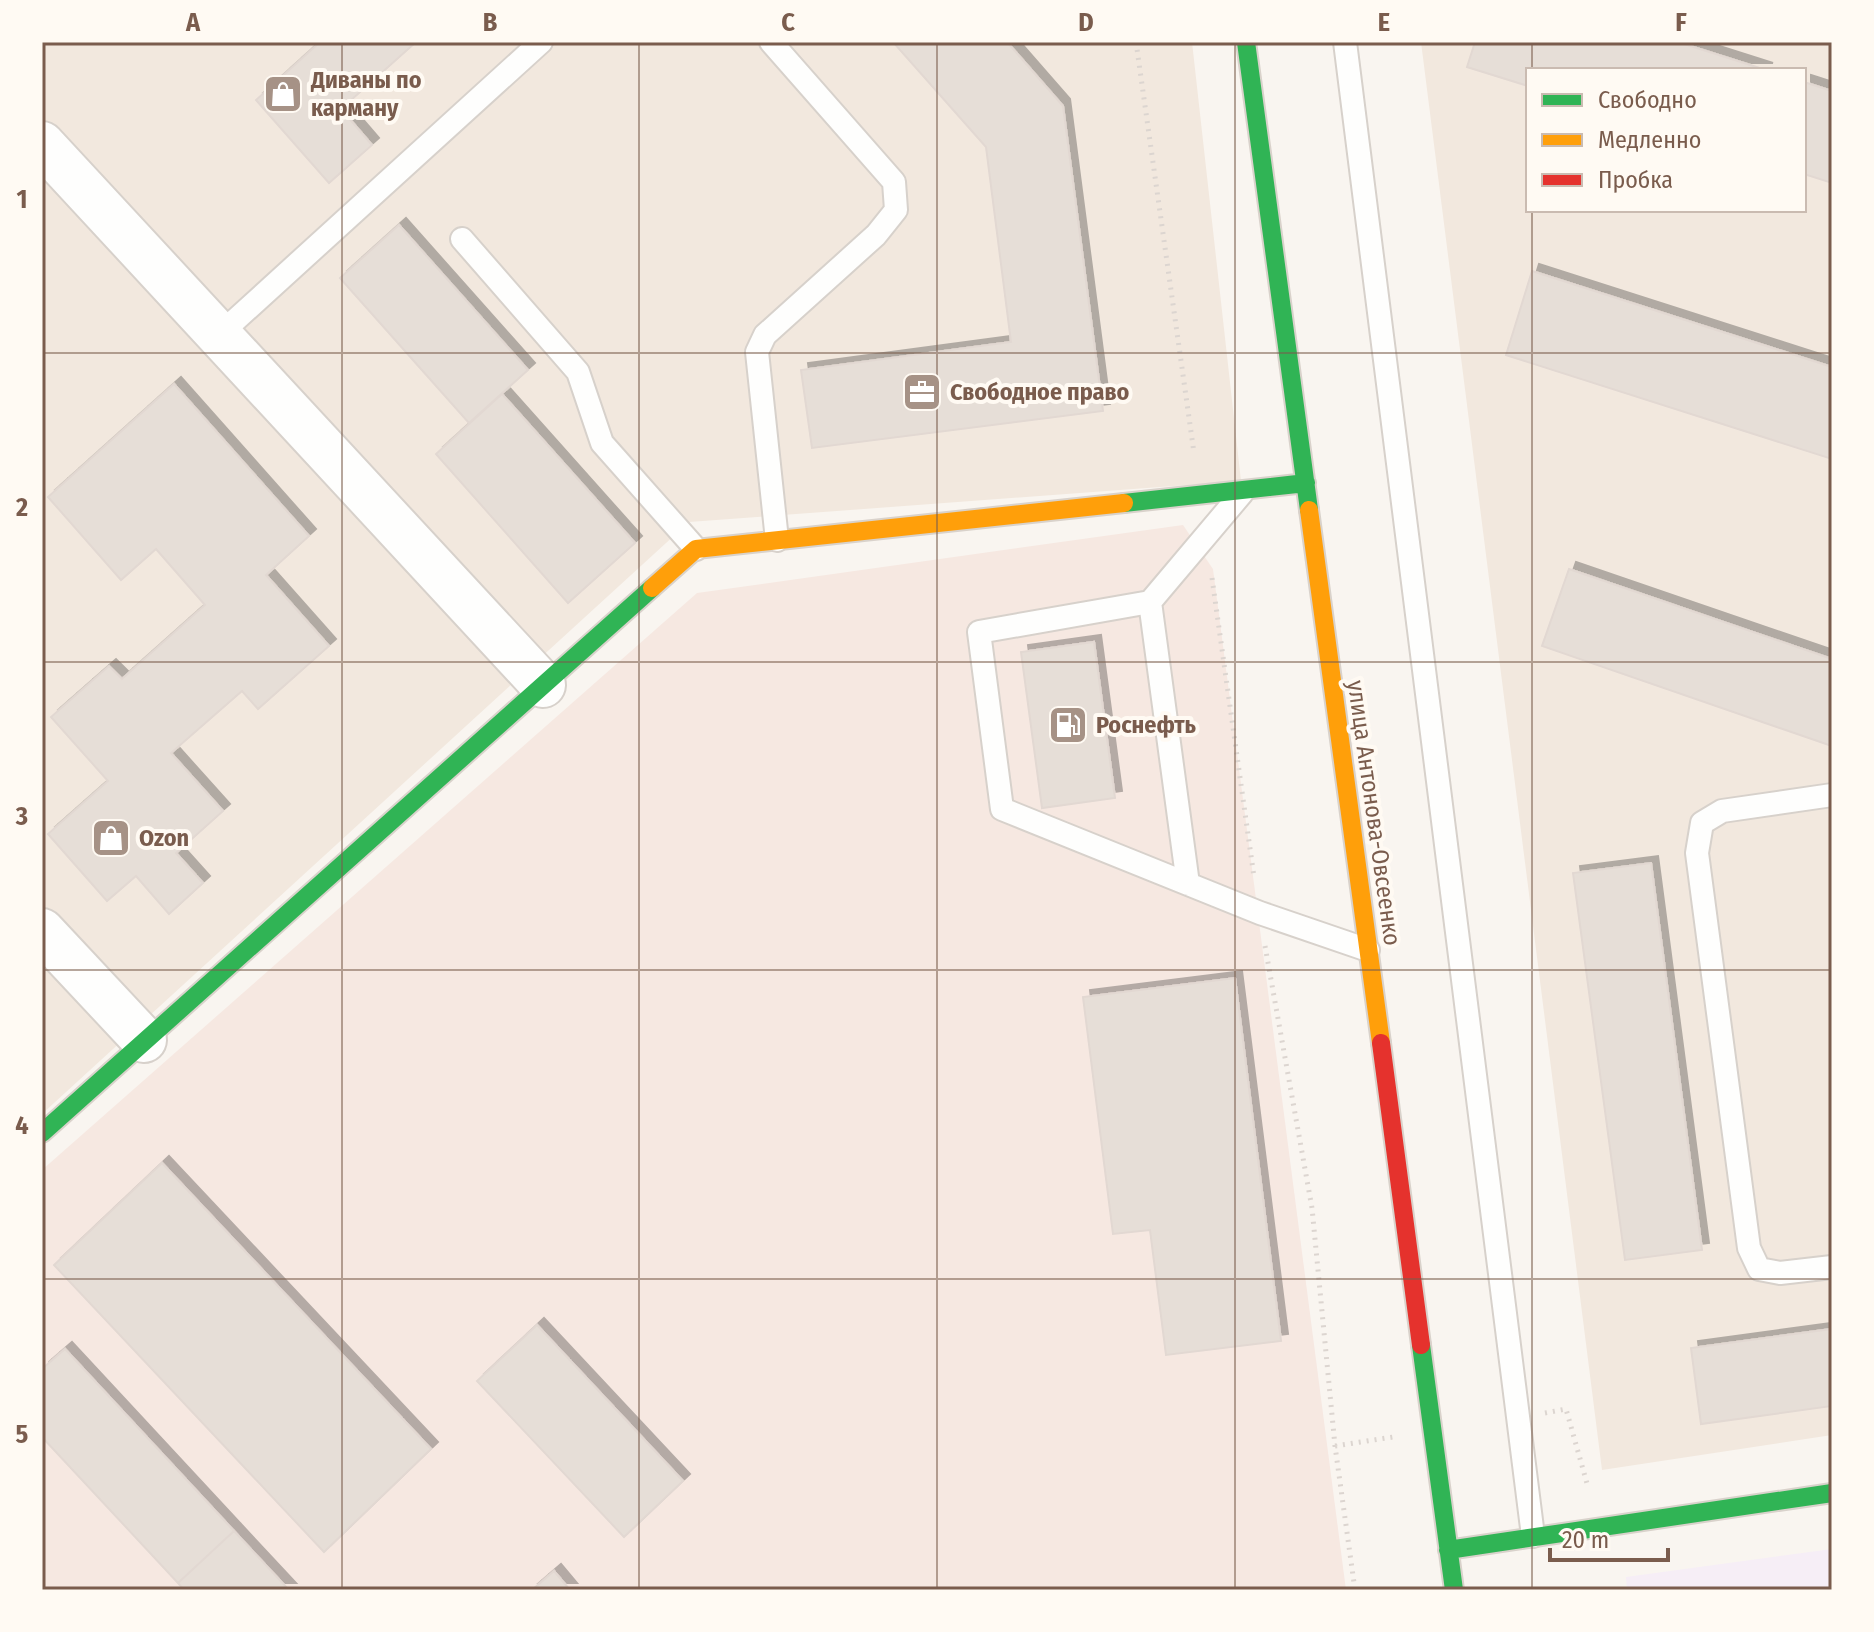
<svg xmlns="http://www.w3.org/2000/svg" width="1874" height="1632" font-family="'Fira Sans Condensed',sans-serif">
  <defs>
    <filter id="shadow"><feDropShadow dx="7" dy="-7" stdDeviation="0" flood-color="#0004"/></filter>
  </defs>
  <rect width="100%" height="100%" fill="#f9f5f0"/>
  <!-- residential -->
  <path fill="#f2e8de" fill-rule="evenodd" d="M42,42H1192L1241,481L689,522L42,1114Z
    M1421,42H1832V1435L1602,1470ZM1528,70H1804V210H1528Z"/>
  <!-- commercial -->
  <path fill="#f6e8e1" d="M1183,525L1213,569L1346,1590H42V1170L697,593Z"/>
  <!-- education -->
  <path fill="#f6eef6" d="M1832,1549V1590H1627L1626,1577Z"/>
  <!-- building -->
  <path fill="#e6ded7" stroke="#e2d8d2" stroke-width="2" filter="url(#shadow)" d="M320,42H416L341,109L372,145L329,183L256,100Z
    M893,42H1007L1063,106L1103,411L812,448L801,370L1011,342L986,147Z
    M1475,42H1678L1766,70H1528V86L1467,67Z
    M1804,82L1832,91V183L1804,174Z
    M399,225L528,370L469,423L340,278Z
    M1532,271L1832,367V459L1506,355Z
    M174,384L309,536L266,575L329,646L258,709L242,691L171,753L223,811L176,853L203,883L169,914L136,876L107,901L48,834L108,781L51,717L109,666L122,679L205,605L156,549L121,580L48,497Z
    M502,394L635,543L568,603L436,454Z
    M1569,569L1832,659V746L1542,646Z
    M1094,642L1115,798L1042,808L1021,652Z
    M1651,863L1702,1250L1625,1260L1573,873Z
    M1235,978L1281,1341L1166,1355L1150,1230L1113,1234L1083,997Z
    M162,1163L431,1449L324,1552L54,1265Z
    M537,1325L683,1481L624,1537L477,1381Z
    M1832,1329V1406L1701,1424L1691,1348Z
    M65,1349L234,1531L178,1583L42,1437V1369Z
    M234,1531L289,1590H184L178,1583Z
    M554,1571L570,1590H532Z"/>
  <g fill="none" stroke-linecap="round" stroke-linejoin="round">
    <defs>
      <path id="lane" d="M771,42L894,182L896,210L876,235L765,335L757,352L777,540
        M1345,42L1533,1536
        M462,239L578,372L602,443L696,549
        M220,334L541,42
        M1242,493L1150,602L979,632L1002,809L1260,913L1368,950
        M1150,602L1188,884
        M1832,795L1722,811L1702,823L1697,853L1749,1248L1759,1269L1780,1273L1832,1267"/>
      <path id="street" d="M42,144L543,685
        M42,931L144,1040"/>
      <path id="fast" d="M1246,42L1309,510
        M1124,503L1306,483
        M42,1133L652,588
        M1421,1345L1454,1590
        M1448,1550L1832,1493"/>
      <path id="slow" d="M1309,510L1381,1043
        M652,588L696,549L1124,503"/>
      <path id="jam" d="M1381,1043L1421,1345"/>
    </defs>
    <!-- lane casing -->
    <use href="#lane" stroke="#d7d1cb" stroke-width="26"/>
    <!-- street casing -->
    <use href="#street" stroke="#d7d1cb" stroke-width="48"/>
    <!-- fast casing -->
    <use href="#fast" stroke="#d9d2cb" stroke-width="22"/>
    <!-- slow casing -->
    <use href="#slow" stroke="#d9d2cb" stroke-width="22"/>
    <!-- jam casing -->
    <use href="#jam" stroke="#d9d2cb" stroke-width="22"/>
    <!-- path -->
    <path stroke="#dcd5d0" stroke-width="5" stroke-dasharray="2 6" stroke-linecap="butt" d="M1136,42L1194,453
      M1212,578L1254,877
      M1265,946L1312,1208L1335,1446L1355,1590
      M1545,1413L1566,1409L1588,1487
      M1335,1446L1393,1437"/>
    <!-- lane -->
    <use href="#lane" stroke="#fefefd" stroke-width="22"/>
    <!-- street -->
    <use href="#street" stroke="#fefefd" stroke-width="44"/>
    <!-- fast -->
    <use href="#fast" stroke="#30b455" stroke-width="18"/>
    <!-- slow -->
    <use href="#slow" stroke="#ff9f0a" stroke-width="18"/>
    <!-- jam -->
    <use href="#jam" stroke="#e5322d" stroke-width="18"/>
  </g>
  <!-- grid -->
  <path fill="none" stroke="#7a5c4d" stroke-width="2" stroke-opacity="0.55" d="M342,42V1590M639,42V1590M937,42V1590M1235,42V1590M1532,42V70M1532,210V1590M42,353H1832M42,662H1832M42,970H1832M42,1279H1832"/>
  <!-- icons -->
  <defs>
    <symbol id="shop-square" viewBox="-11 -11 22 22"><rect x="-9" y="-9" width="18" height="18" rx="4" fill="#a69286" stroke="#fffaf3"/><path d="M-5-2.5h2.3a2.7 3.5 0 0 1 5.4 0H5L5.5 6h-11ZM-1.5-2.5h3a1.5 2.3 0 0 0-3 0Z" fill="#fff"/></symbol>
    <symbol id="office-square" viewBox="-11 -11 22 22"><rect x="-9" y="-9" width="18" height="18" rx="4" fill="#a69286" stroke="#fffaf3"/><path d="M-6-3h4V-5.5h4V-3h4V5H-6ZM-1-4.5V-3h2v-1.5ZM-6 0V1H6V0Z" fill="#fff"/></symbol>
    <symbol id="fuel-square" viewBox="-11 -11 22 22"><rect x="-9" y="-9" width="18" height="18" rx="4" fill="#a69286" stroke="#fffaf3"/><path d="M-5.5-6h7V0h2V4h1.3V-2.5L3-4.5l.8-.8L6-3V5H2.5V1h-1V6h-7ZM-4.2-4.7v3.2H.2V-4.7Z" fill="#fff"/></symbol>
  </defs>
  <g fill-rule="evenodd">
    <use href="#shop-square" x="261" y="72" width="44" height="44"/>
    <use href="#office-square" x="900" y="370" width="44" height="44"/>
    <use href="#fuel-square" x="1046" y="703" width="44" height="44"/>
    <use href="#shop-square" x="89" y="816" width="44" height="44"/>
  </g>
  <g text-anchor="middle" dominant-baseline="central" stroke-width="8" stroke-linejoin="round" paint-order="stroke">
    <!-- poi labels -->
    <g font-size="24" font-weight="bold" fill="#7a5c4d" stroke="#fffaf3" text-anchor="start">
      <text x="311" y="80">Диваны по<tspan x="311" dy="28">карману</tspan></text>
      <text x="950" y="392">Свободное право</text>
      <text x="1096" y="725">Роснефть</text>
      <text x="139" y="838">Ozon</text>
    </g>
    <!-- street labels -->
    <g font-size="24" fill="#7a5c4d" stroke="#fffaf3">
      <text transform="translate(1374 813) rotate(82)">улица Антонова-Овсеенко</text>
    </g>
  </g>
  <!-- border -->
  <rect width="1874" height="1632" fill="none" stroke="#fffaf3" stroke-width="88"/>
  <!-- legend -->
  <rect x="1526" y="68" width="280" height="144" fill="#fffaf3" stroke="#cabbb1" stroke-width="2"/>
  <rect x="1542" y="94" width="40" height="12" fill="#30b455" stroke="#cabbb1" stroke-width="2"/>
  <text x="1598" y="108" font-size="24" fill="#7a5c4d">Свободно</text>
  <rect x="1542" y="134" width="40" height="12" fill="#ff9f0a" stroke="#cabbb1" stroke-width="2"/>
  <text x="1598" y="148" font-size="24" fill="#7a5c4d">Медленно</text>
  <rect x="1542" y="174" width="40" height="12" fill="#e5322d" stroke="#cabbb1" stroke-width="2"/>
  <text x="1598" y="188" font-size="24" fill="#7a5c4d">Пробка</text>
  <!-- scale -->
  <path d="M1550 1548v12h118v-12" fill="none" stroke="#7a5c4d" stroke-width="4"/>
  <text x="1562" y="1548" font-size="24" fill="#7a5c4d" stroke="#fffaf3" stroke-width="6" paint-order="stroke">20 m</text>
  <rect x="44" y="44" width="1786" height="1544" fill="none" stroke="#7a5c4d" stroke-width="3"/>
  <g font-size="26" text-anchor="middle" font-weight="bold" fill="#7a5c4d">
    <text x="193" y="31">A</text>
    <text x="490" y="31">B</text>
    <text x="788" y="31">C</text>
    <text x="1086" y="31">D</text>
    <text x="1384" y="31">E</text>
    <text x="1681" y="31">F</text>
    <text x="22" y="208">1</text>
    <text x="22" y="516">2</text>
    <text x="22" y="825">3</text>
    <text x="22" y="1134">4</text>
    <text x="22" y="1443">5</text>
  </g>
</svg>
